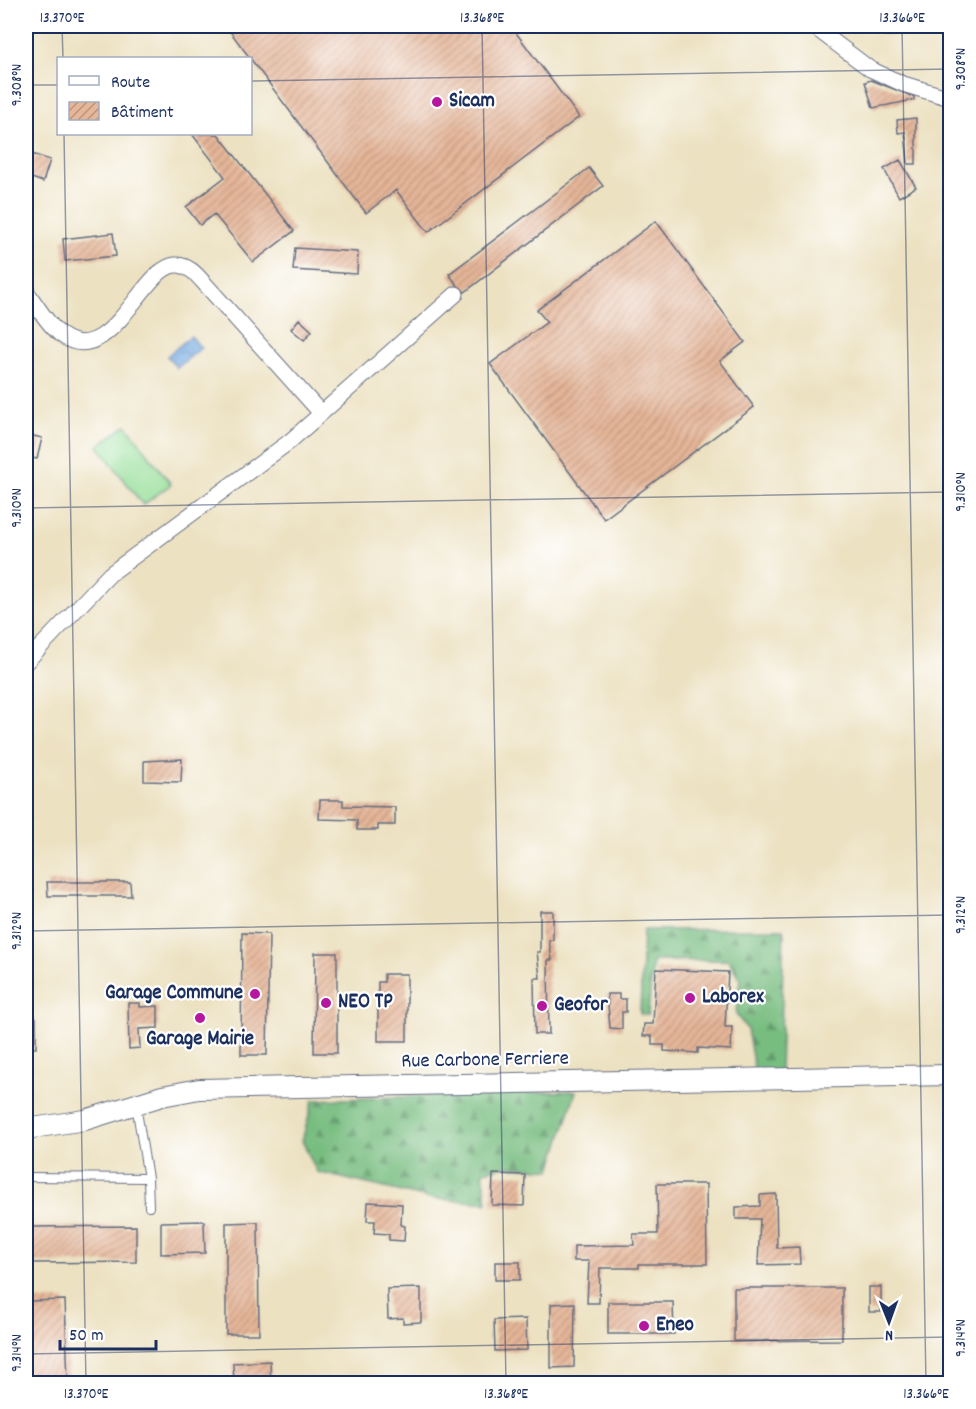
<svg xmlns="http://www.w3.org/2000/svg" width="976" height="1409" font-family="Dekko,sans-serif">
  <defs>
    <pattern id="forest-firs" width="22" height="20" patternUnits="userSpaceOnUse" patternTransform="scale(1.5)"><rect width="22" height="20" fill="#78bd80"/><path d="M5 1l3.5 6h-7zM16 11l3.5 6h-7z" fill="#629a6c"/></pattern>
    <pattern id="water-ripples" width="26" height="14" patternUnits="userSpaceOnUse" patternTransform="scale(1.5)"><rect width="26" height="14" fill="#70a7df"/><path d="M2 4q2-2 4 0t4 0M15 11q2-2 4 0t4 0" fill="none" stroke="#5b88b8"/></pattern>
    <pattern id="building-hatch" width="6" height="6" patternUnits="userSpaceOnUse" patternTransform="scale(1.5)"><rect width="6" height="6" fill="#e6b698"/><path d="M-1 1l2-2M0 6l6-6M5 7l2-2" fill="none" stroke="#ba947f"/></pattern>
  </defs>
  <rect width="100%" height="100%" fill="#fff"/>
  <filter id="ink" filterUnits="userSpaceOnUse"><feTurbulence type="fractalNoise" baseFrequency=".0167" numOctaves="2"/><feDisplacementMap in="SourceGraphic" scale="12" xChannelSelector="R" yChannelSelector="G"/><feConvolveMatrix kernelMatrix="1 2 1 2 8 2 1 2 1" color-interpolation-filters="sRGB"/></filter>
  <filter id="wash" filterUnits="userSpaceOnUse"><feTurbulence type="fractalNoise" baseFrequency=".008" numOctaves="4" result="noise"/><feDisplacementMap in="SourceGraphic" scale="24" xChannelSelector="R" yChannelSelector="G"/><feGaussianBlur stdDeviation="1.35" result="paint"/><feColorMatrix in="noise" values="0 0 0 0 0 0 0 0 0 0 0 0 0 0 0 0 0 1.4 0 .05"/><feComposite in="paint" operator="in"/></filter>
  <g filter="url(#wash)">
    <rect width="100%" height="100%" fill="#ece1c1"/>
    <!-- forest -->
    <path fill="url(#forest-firs)" stroke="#4a766f" stroke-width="1.5" d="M784,929L780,1072L755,1073L747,1029L736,1014L740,979L729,960L653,961L648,1015L640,1014L643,930Z
      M576,1091L551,1170L506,1166L483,1171L487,1203L428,1198L317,1172L302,1141L313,1100Z"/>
    <!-- garden -->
    <path fill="#96de98" stroke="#58867b" stroke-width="1.5" d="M126,425L171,484L143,505L98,446Z"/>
    <!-- water -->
    <path fill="url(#water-ripples)" stroke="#466b9e" stroke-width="1.5" d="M191,336L201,348L177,368L167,356Z"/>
    <g id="blocks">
      <!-- building -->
      <path fill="url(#building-hatch)" d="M226,26H511L579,117L428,232L396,190L366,213Z
        M885,26H914L915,32L886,36Z
        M871,80L914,97V100L873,108L865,82Z
        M916,118V164H908L905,132L898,133L897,120Z
        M192,134H218L294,231L253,262L214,214L200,225L186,207L225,177Z
        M26,152L50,160L43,182L26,176Z
        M900,160L916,187L899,197L884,169Z
        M589,168L603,186L465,292L457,285L449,274Z
        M656,221L745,342L720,361L754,407L604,519L490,364L547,322L537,310Z
        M113,233L116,256L65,261L63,239Z
        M295,248L358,252L357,274L293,270Z
        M299,319L312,331L304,340L291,329Z
        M26,434L42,438L37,459L26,457Z
        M182,759L181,782L144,781V761Z
        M320,800H343V806L395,807V825H378V830H357V820L319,819Z
        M47,882H130L131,896H48Z
        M540,911H553V940H549L552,960H548L549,1034H535L534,978H540L537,952H540Z
        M242,933L269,934L267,1055H241Z
        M315,953H337V1053H314Z
        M656,969L728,972L725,1027H732L731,1050L698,1048V1053L664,1051V1045H652V1036H643L644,1024H653Z
        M384,974H407V1041H378V982H384Z
        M607,994H619V999H626V1012H622V1029L610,1028Z
        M128,1003H140V1007L158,1006V1028L139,1029L140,1048L129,1049Z
        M26,1018H36V1048H26Z
        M493,1174L525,1175L524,1206L492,1205Z
        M657,1184H706L707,1264H639V1268H600L599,1303H587L589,1261H574V1246L634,1245L633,1234H658Z
        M776,1194L777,1248L799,1247L800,1264L758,1265L760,1219H736V1207L760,1206V1195Z
        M368,1202L402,1204L401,1225L405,1226L404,1241L389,1240V1234L374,1233L375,1221H367Z
        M204,1221L205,1253L161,1254V1222Z
        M258,1222L259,1334H226V1223Z
        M136,1226V1262L31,1263L30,1227Z
        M495,1262H520V1280H495Z
        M869,1287H881V1312H869Z
        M421,1288V1322L403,1323V1318L388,1319L387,1289Z
        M734,1288H842V1340L734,1341Z
        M65,1300L68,1383H27L26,1301Z
        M608,1302H673L674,1334H608Z
        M575,1303L574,1367L551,1368V1304Z
        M526,1319L527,1350L495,1351L494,1320Z
        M270,1361L271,1383H234L233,1363Z"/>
    </g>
  </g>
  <g filter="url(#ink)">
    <use href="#blocks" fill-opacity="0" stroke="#646d81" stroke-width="1.5"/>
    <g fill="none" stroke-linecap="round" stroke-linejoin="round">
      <defs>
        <path id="service" d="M136,1105L148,1178L149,1207
          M26,1177L148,1178"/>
        <path id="minor" d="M813,26L870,69L903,84L950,98
          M26,291C36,304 47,324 60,334C110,373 141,268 175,265C188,264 197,275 205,284L320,412
          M26,662L110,574L289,442L456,294"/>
        <path id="tertiary" d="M26,1129L85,1120L162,1096L199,1089L950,1075"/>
      </defs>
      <!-- service casing -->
      <use href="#service" stroke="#646d81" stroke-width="10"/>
      <!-- minor casing -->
      <use href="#minor" stroke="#646d81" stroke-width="17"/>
      <!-- tertiary casing -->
      <use href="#tertiary" stroke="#646d81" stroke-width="22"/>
      <!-- service -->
      <use href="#service" stroke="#fff" stroke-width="8"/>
      <!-- minor -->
      <use href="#minor" stroke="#fff" stroke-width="15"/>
      <!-- tertiary -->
      <use href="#tertiary" stroke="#fff" stroke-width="20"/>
    </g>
  </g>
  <!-- ticks -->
  <path fill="none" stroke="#1b2f5e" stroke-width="1.5" stroke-opacity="0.45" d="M62,26L63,58M482,26L506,1384M902,26L926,1384M250,81L950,69M26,85H58M64,134L86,1384M26,508L950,492M26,931L950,915M26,1354L950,1337"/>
  <!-- markers -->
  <g fill="#b5179e" stroke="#fff" stroke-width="2">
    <circle cx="437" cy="102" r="6"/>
    <circle cx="255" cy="994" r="6"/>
    <circle cx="690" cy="998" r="6"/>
    <circle cx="326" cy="1003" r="6"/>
    <circle cx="542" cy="1006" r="6"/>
    <circle cx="200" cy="1018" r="6"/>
    <circle cx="644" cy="1326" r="6"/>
  </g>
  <g text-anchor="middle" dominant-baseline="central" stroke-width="4.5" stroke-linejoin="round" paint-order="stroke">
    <!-- poi labels -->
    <g font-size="21" font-weight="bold" fill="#1b2f5e" stroke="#fff" text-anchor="start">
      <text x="449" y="102">Sicam</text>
      <text x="243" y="994" text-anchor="end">Garage Commune</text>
      <text x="702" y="998">Laborex</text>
      <text x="338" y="1003">NEO TP</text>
      <text x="554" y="1006">Geofor</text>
      <text x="200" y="1040" text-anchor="middle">Garage Mairie</text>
      <text x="656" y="1326">Eneo</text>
    </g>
    <!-- street labels -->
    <g font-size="21" fill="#1b2f5e" stroke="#fff">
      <text transform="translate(485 1061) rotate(-1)">Rue Carbone Ferriere</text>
    </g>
  </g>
  <!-- margin -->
  <rect width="976" height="1409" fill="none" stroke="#fff" stroke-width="66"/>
  <!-- legend -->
  <rect x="57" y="57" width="195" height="78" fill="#ffffff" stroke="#a4acbf" stroke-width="1.5"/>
  <rect x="69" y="76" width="30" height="9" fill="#ffffff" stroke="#a4acbf" stroke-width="1.5"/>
  <text x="111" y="87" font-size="18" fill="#1b2f5e">Route</text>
  <rect x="69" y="102" width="30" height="18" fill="url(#building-hatch)" stroke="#a4acbf" stroke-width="1.5"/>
  <text x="111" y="117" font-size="18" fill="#1b2f5e">Bâtiment</text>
  <!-- north arrow -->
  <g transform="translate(889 1322) rotate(179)" stroke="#ffffff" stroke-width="4.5" paint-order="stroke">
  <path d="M0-4.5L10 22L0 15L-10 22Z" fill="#1b2f5e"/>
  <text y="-9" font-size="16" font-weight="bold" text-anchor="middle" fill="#1b2f5e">N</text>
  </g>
  <!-- scale -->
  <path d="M60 1340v9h96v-9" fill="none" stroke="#1b2f5e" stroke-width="3"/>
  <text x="69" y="1340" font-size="18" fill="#1b2f5e" stroke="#ffffff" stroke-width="4.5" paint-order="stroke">50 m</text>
  <rect x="33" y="33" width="910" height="1343" fill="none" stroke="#1b2f5e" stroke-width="2"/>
  <g font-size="15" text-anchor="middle" fill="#1b2f5e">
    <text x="62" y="22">13.370°E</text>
    <text x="482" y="22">13.368°E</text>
    <text x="902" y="22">13.366°E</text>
    <text transform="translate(960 69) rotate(-90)" y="5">9.308°N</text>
    <text transform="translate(16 85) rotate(-90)" y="5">9.308°N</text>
    <text transform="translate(960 492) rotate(-90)" y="5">9.310°N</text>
    <text transform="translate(16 508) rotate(-90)" y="5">9.310°N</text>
    <text transform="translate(960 915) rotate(-90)" y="5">9.312°N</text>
    <text transform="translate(16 931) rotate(-90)" y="5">9.312°N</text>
    <text transform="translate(960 1338) rotate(-90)" y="5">9.314°N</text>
    <text transform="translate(16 1353) rotate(-90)" y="5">9.314°N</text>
    <text x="86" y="1398">13.370°E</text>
    <text x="506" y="1398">13.368°E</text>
    <text x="926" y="1398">13.366°E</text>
  </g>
</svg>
